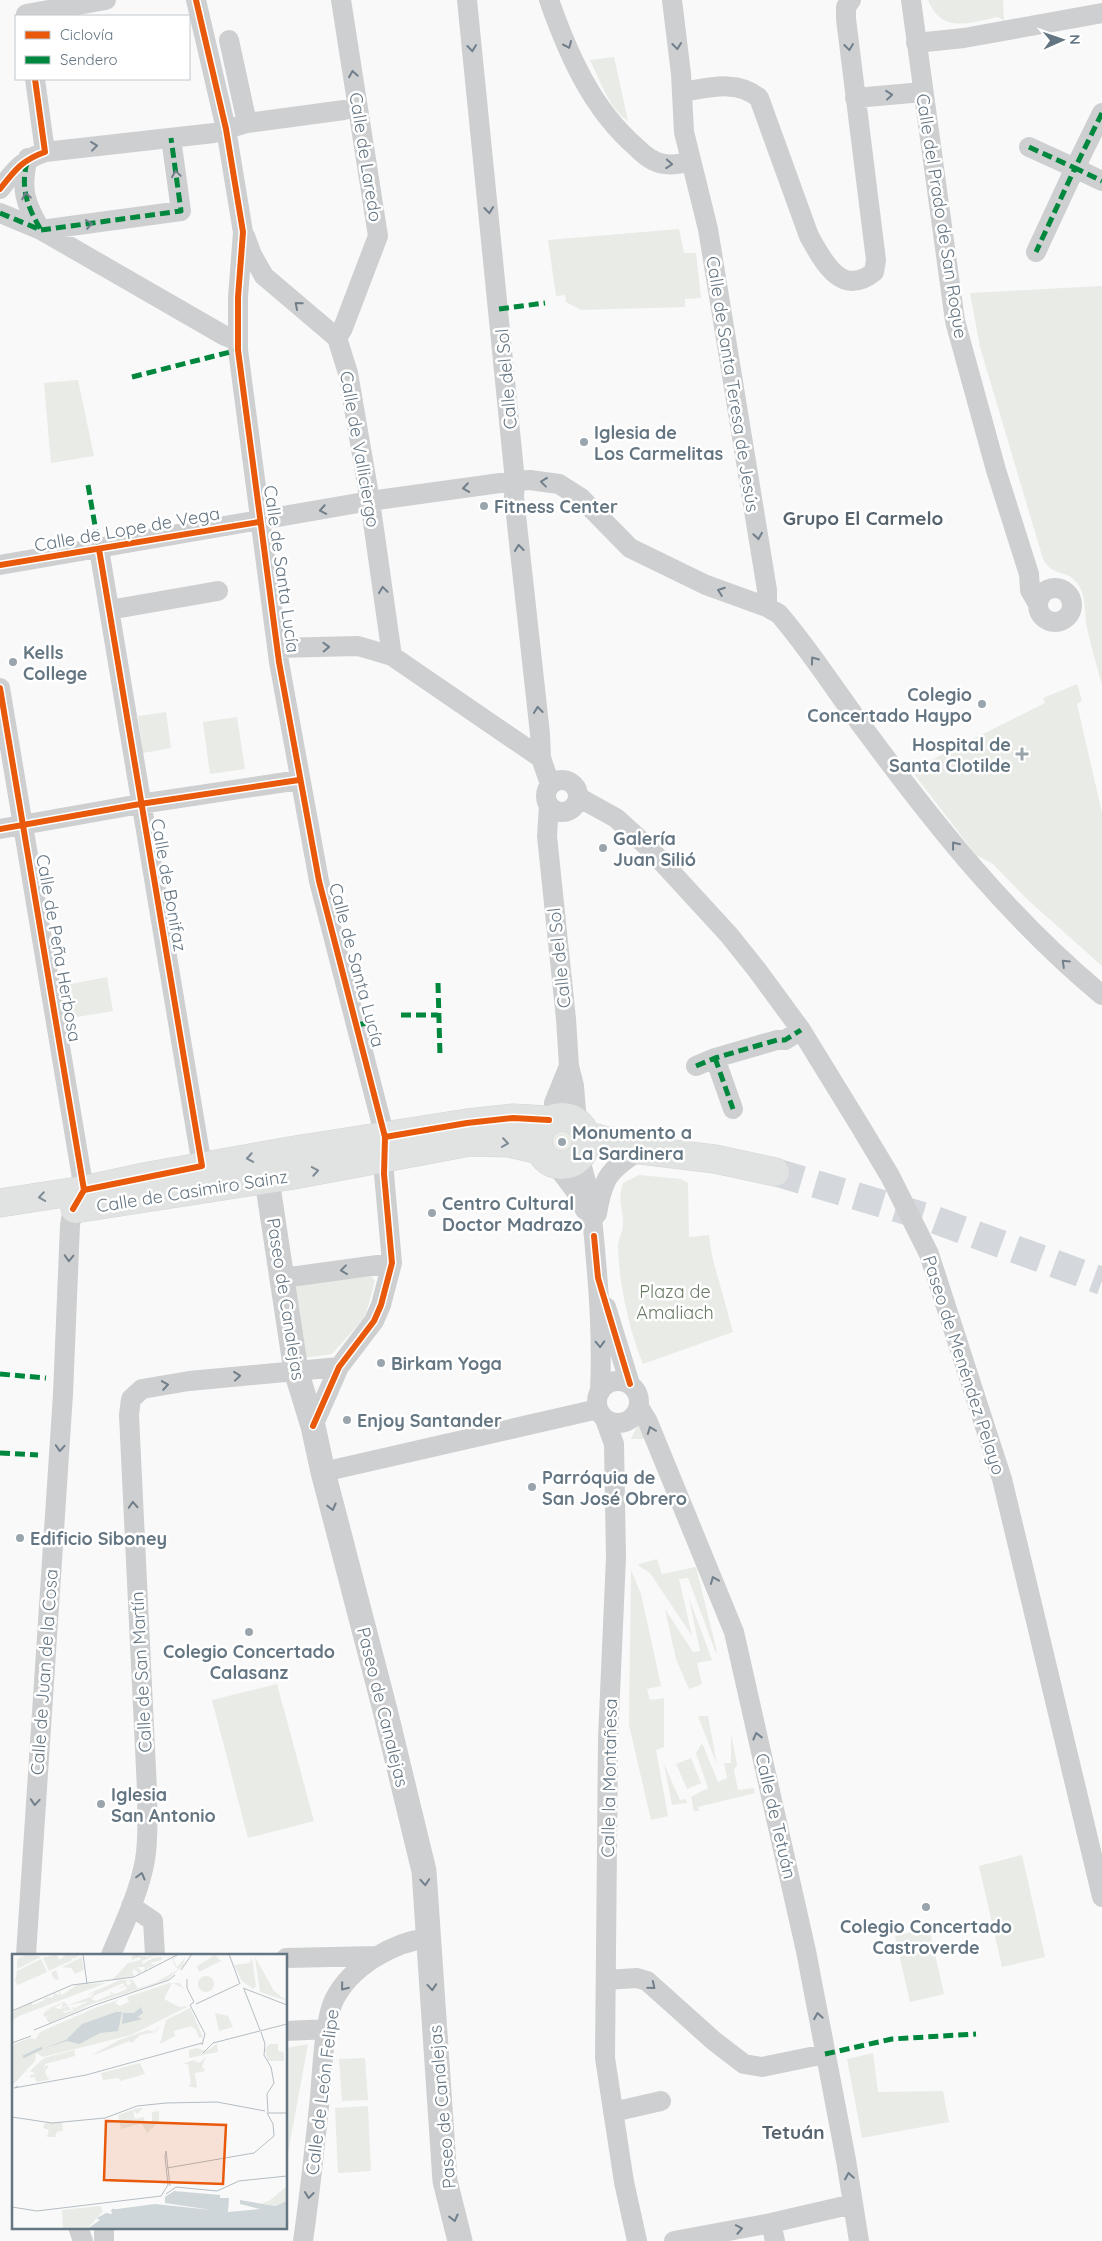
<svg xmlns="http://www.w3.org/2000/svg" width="1102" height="2241" font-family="Quicksand,sans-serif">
  <rect width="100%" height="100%" fill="#f9f9f9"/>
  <!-- green -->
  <path fill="#e8ebe6" d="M928,0H1003L1004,21L998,17C968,23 942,34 928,0Z
    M614,57L628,121C609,109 600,80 590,60Z
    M679,229L684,253H696L701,298L685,299V307L581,310L566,302L565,295L556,296L548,240Z
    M1102,286V685C1097,666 1091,647 1087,628C1084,612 1087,596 1077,583C1065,568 1054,578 1043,559L980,347L970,293Z
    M78,380L94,456L51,463L44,383Z
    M1077,684L1082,701L1077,704L1102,813V966L1028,900L993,864L976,855L911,770L1045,703L1043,698Z
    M166,712L171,748L143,753L138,716Z
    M237,717L245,769L210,774L203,722Z
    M107,977L113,1011L71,1018L66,985Z
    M550 1142a11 11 0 1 1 22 0a11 11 0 1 1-22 0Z
    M639,1175L681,1179L688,1183L689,1237L709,1235L712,1256L733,1332L643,1364C629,1330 619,1284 618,1247C618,1239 623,1232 623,1224C623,1207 617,1201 623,1183Z
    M371,1276L375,1281L365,1317L332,1354L303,1358L293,1290L298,1285Z
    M640,1420L649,1439H631Z
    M657,1559L662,1574L696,1567L717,1652L716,1653L688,1578L679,1579L692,1636L650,1573L639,1566V1564Z
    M631,1570L641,1594L661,1686L647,1689L650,1700L664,1698V1747L656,1750L668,1816L651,1820L629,1725Z
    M689,1598L712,1660L697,1663L702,1684L689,1689L676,1659L665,1609L693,1652L700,1651Z
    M277,1684L314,1821L248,1838L212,1700Z
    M698,1716H708L717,1765Z
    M731,1733L737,1765L734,1770L738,1790L754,1788L755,1793L698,1807L699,1811H694L691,1797L708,1788L696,1753L702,1743L718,1782L727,1778L724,1763H731Z
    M691,1758L701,1783L687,1789L676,1764Z
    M664,1764L680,1800L686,1799L687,1803L672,1805Z
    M1022,1855L1045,1957L1002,1967L979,1866Z
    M929,1928L944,1994L910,2002L895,1936Z
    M308,2044L286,2164V2048Z
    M873,2053L878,2092L943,2091L949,2122L862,2138L847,2059Z
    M365,2058L368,2100L342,2101L339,2059Z
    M368,2106L371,2171L338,2173L335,2108Z"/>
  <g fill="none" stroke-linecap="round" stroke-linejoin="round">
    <!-- primary-tunnel -->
    <path stroke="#d4d8dc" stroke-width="28" stroke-dasharray="28 14" stroke-linecap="butt" d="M775,1172L930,1218L1102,1281"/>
    <defs>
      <path id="primary" d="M538 1141a24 24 0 1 1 48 0a24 24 0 1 1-48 0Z
        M585,1135L640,1150L715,1159L775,1172
        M0,1203L84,1190L149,1176L289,1151L467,1123L513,1118L549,1120
        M75,1209L294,1175L470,1142L509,1143L540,1150"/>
    </defs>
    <!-- primary casing -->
    <use href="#primary" stroke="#d5d6d7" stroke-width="29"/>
    <!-- minor -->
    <path stroke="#cecfd0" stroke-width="20" d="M196,0L226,129L243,232L238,297V350L279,662L319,881L385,1137L384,1174L392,1263L381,1305L374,1321L339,1367L313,1426
      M467,0L515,481L514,497L540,734L541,758
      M549,0C568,54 592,109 636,147C644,155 653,163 665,164C674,166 683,163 691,161
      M672,0L681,74L684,132L708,229L767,590V607
      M911,0L955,321L996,470L1029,574L1030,590L1038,604
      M26,14L106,0
      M229,40L247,123
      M916,43L964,38L1102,13
      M35,79L45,152
      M682,92C708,88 737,79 759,98L809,236C823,261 841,298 874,272L876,260L846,19V7L851,0
      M855,98L923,92
      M1102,113L1075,168L1102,181
      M1029,147L1075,168L1036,252
      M28,158C20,188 25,204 41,230
      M0,189C15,170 22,160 45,152L214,133L247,123L344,110
      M0,213L41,230L225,336L238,341
      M41,230L181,211L171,138
      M245,236L252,255L264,276L337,338L348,373L370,501L392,656
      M337,338L343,328L378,236L341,0
      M99,549L202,1166
      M0,565L370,501L515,481L530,480L559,484L581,498L630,548L706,585L767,607L779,614C811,651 836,692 865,730C936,826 1010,919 1102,995
      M1038 605a17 17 0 1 1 34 0a17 17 0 1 1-34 0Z
      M109,610L218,591
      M277,648L358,646L392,656L541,758L550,784
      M0,688L84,1190L73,1209L70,1225L63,1394L26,1955
      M546 796a16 16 0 1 1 32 0a16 16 0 1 1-32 0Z
      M578,797L616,818L650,849L729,935L757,970L801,1030L860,1126L890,1176L929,1254L1002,1479L1102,1897
      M549,805L547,836L566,1019L569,1066L574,1086L577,1123
      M0,829L140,804L299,780
      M715,1058L733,1109
      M696,1066L715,1058L777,1040H785L801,1030
      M554,1118V1103L569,1066
      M579,1158C591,1191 593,1226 596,1261C600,1304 602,1348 600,1392
      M555,1164L577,1193L585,1210
      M597,1214C603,1177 609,1170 640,1150
      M283,1278L392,1263
      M606,1307L630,1384
      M597 1402a21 21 0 1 1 42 0a21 21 0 1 1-42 0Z
      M639,1407L648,1422L734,1632L806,1951L846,2160L859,2241
      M605,1419L614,1444L616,1557L608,1739L605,2058L624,2182L637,2241
      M323,1472L598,1409
      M131,1906L153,1921L155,1955
      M111,1955C124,1924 139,1893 145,1860C149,1837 147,1813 147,1790L129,1415L131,1399L142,1389L189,1381L339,1367
      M286,1958L377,1956
      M606,1980L637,1978L647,1981L714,2041L744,2064L762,2067L825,2054
      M286,2031L328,2029
      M613,2112L661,2101
      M771,2223L775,2241
      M78,2227L83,2241
      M104,2227V2241
      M303,2241C310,2193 315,2145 320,2097C322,2073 324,2021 334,2000C351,1966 393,1942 429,1938
      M674,2241L771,2223L853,2204"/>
    <!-- tertiary -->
    <path stroke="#cecfd0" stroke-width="25" d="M267,1180L296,1371L313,1426L323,1472L385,1710L424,1871L445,2181L460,2241"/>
    <!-- primary -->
    <use href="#primary" stroke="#e1e2e2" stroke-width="28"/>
    <!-- quiet -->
    <path stroke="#00873e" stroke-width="5" stroke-dasharray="10 5" stroke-linecap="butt" d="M1102,113L1075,168L1102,181
      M1029,147L1075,168L1036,252
      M27,162C20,189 28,208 41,230
      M0,213L41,230
      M41,230L181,211L171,138
      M499,309L545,303
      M132,377L238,350
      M88,485L99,549
      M438,983L440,1056
      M401,1015H438
      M357,1025L372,1022
      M715,1058L733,1109
      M696,1066L715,1058L777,1040H785L801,1030
      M0,1374L46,1378
      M0,1453L38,1455
      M825,2054L892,2039L976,2034"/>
    <defs>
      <path id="cycleway" d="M196,0L226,129L243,232L238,297V350L279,662L319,881L385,1137L384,1174L392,1263L381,1305L374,1321L339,1367L313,1426
        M0,189C15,170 22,160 45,152L35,79
        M0,565L259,522
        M0,688L84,1190L73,1209
        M0,829L140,804L299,780
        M385,1137L467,1123L513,1118L549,1120
        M84,1190L202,1166L99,549
        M594,1236L598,1278L630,1384"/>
    </defs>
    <!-- cycleway casing -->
    <use href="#cycleway" stroke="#fff" stroke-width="9"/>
    <!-- cycleway -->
    <use href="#cycleway" stroke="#e8590c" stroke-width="6"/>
  </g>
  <!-- one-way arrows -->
  <defs><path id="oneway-chevron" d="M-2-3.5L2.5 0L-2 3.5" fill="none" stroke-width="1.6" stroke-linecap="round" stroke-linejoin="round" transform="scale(1.25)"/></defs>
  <g stroke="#707f8b">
    <use href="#oneway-chevron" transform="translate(568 45) rotate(66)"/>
    <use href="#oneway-chevron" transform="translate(677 46) rotate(83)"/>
    <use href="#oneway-chevron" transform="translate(849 47) rotate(83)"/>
    <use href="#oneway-chevron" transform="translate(472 48) rotate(84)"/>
    <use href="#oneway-chevron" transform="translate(353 74) rotate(-99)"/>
    <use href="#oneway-chevron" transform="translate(889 95) rotate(-6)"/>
    <use href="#oneway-chevron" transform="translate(94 146) rotate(-7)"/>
    <use href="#oneway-chevron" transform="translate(669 164) rotate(4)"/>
    <use href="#oneway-chevron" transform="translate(176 174) rotate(-98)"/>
    <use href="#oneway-chevron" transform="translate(26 196) rotate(-102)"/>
    <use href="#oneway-chevron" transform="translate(489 210) rotate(84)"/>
    <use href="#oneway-chevron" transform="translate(89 224) rotate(-8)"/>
    <use href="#oneway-chevron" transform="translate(298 305) rotate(-139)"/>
    <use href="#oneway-chevron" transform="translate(544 482) rotate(-173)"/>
    <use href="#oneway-chevron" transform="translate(466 488) rotate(172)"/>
    <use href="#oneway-chevron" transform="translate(323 510) rotate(170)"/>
    <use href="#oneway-chevron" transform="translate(758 536) rotate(81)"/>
    <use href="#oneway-chevron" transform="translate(519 548) rotate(-96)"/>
    <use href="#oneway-chevron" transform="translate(383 590) rotate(-98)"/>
    <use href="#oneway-chevron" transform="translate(721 591) rotate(-160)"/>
    <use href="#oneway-chevron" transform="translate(326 647) rotate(-2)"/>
    <use href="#oneway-chevron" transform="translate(814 660) rotate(-126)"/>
    <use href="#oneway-chevron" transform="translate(538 710) rotate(-96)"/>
    <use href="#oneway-chevron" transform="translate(955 845) rotate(-128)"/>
    <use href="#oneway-chevron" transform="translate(1065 963) rotate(-137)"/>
    <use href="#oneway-chevron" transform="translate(69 1258) rotate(92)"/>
    <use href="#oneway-chevron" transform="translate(344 1270) rotate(173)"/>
    <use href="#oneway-chevron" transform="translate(600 1344) rotate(88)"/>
    <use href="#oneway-chevron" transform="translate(237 1376) rotate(-6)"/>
    <use href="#oneway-chevron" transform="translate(165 1385) rotate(-9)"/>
    <use href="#oneway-chevron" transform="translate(651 1430) rotate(-111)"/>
    <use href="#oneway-chevron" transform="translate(60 1448) rotate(94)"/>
    <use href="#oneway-chevron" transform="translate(133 1505) rotate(-93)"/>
    <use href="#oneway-chevron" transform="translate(332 1507) rotate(76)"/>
    <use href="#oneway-chevron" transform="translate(714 1580) rotate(-112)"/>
    <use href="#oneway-chevron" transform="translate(757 1736) rotate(-104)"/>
    <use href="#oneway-chevron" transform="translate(35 1802) rotate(94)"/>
    <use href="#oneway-chevron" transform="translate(141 1876) rotate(-75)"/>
    <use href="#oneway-chevron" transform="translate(425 1882) rotate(86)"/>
    <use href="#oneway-chevron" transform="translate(652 1986) rotate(39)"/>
    <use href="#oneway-chevron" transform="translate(344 1987) rotate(129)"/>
    <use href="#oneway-chevron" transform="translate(432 1987) rotate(86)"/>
    <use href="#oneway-chevron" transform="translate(818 2016) rotate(-100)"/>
    <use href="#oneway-chevron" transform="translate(849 2176) rotate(-99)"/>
    <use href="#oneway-chevron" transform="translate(309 2195) rotate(97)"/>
    <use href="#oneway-chevron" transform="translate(454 2218) rotate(76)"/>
    <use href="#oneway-chevron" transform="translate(739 2229) rotate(-11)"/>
  </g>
  <g stroke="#7e8c96">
    <use href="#oneway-chevron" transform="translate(505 1143) rotate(8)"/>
    <use href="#oneway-chevron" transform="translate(250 1158) rotate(170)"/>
    <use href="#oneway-chevron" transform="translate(315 1171) rotate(-10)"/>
    <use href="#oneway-chevron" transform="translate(42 1197) rotate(171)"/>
  </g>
  <!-- markers -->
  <g fill="#99a4ac" stroke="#fff" stroke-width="2">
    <circle cx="584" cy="442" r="5"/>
    <circle cx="484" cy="506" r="5"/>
    <circle cx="13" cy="662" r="5"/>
    <circle cx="982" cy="704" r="5"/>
    <path d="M1019.5 746.5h5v5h5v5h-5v5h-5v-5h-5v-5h5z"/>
    <circle cx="603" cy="848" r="5"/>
    <circle cx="562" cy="1142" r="5"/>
    <circle cx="432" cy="1213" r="5"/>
    <circle cx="381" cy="1363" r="5"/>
    <circle cx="347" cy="1420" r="5"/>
    <circle cx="532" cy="1487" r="5"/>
    <circle cx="20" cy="1538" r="5"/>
    <circle cx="249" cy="1632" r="5"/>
    <circle cx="101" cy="1804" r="5"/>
    <circle cx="926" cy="1907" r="5"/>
  </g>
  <g text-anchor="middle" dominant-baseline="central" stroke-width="5" stroke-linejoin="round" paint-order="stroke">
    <!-- street labels -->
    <g font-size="18" fill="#657683" stroke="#fff">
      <text transform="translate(366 157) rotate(81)">Calle de Laredo</text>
      <text transform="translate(942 216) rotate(81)">Calle del Prado de San Roque</text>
      <text transform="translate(506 379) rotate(-95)">Calle del Sol</text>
      <text transform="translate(733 384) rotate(81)">Calle de Santa Teresa de Jesús</text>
      <text transform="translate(360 449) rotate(80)">Calle de Valliciergo</text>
      <text transform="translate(127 529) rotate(-10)">Calle de Lope de Vega</text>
      <text transform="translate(282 569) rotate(82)">Calle de Santa Lucía</text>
      <text transform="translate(169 885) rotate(80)">Calle de Bonifaz</text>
      <text transform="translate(59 948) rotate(80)">Calle de Peña Herbosa</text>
      <text transform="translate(559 958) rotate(-96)">Calle del Sol</text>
      <text transform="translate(357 965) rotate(75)">Calle de Santa Lucía</text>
      <text transform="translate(192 1191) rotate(-9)">Calle de Casimiro Sainz</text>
      <text transform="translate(286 1299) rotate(81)">Paseo de Canalejas</text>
      <text transform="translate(964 1365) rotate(72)">Paseo de Menéndez Pelayo</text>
      <text transform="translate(44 1672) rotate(-86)">Calle de Juan de la Cosa</text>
      <text transform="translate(141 1672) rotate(-93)">Calle de San Martín</text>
      <text transform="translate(383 1707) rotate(76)">Paseo de Canalejas</text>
      <text transform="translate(609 1778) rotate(-89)">Calle la Montañesa</text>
      <text transform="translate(776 1816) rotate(77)">Calle de Tetuán</text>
      <text transform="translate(322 2092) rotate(-83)">Calle de León Felipe</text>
      <text transform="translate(442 2107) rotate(-95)">Paseo de Canalejas</text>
    </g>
    <!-- poi labels -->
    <g font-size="18" font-weight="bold" fill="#657683" stroke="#fff" text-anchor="start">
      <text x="594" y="432">Iglesia de<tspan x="594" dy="21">Los Carmelitas</tspan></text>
      <text x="494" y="506">Fitness Center</text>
      <text x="23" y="652">Kells<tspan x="23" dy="21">College</tspan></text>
      <text x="972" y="694" text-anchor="end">Colegio<tspan x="972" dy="21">Concertado Haypo</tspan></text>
      <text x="1011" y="744" text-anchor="end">Hospital de<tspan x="1011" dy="21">Santa Clotilde</tspan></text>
      <text x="613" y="838">Galería<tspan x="613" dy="21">Juan Silió</tspan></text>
      <text x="572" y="1132">Monumento a<tspan x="572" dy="21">La Sardinera</tspan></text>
      <text x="442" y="1203">Centro Cultural<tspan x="442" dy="21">Doctor Madrazo</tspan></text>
      <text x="391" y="1363">Birkam Yoga</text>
      <text x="357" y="1420">Enjoy Santander</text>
      <text x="542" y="1477">Parróquia de<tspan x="542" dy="21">San José Obrero</tspan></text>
      <text x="30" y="1538">Edificio Siboney</text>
      <text x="249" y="1651" text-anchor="middle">Colegio Concertado<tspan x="249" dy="21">Calasanz</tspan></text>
      <text x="111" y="1794">Iglesia<tspan x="111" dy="21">San Antonio</tspan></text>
      <text x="926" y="1926" text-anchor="middle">Colegio Concertado<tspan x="926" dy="21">Castroverde</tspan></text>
    </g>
    <!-- park labels -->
    <g font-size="18" fill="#687a64" stroke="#fff">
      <text x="675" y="1291">Plaza de<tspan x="675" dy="21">Amaliach</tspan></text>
    </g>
    <!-- neighbourhood labels -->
    <g font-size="19" font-weight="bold" fill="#57646e" stroke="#fff">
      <text x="863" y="518">Grupo El Carmelo</text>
      <text x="793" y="2132">Tetuán</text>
    </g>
  </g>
  <!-- overview -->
  <g transform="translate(12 1954)">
    <rect width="275" height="275" fill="#f9f9f9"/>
    <path d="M16,0L29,3L5,15V5ZM45,0L47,6L52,3L51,0H69L62,5L59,3L60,6L37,17L31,4ZM121,0L135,3L145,0L130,7L131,10L141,4L149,3L150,6L138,9L143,11L136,14V10L135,15L132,17L133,13H125L130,17L126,20L124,16L121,17L123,15L120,16L122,22L100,26L116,9L129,6L128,3L119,6ZM170,0L161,5L165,13L173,4L171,12L155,26L62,56L59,53L63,54L77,47L57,51L75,44L83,43L79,45L84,47L93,43L92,40L93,43L100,40L97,37L103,40L115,35L114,32L105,35L113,31L111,29L77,44L83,38L74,41L108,26H116L114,28L116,32L120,28L115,27L120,25L126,34L143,29L167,15L164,14L160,5ZM203,1L209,7L187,18L185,12ZM70,3L72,16L63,20L59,14L50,13L44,16L47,25L44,26L40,22V18ZM243,3L262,37L275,47L248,38ZM240,4L244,32L241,35L230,27L222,11L238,9ZM29,5L35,18L6,31L3,28L5,17ZM186 30a8 8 0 1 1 16 0a8 8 0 1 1-16 0ZM94,29L7,62L0,67L1,58L19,48L21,51L33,46L32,44L41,43L42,39L47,41L46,37L50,41L66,30ZM160,29L152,45L167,53L177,52L119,81L31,103L24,99L23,107L0,132V91L17,84L24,85L28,78L85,53L106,46L103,49L108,52L117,48L115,43L158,29H167L173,35ZM52,48L56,51L49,54L51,49L42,54L49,55L56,52L59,56L51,57L52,59L77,52L37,69L34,64L37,62L33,63L31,60L39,54L30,57ZM178,54L191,83L187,84L184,76L179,72L162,77L163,82L148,90L154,66ZM203,59L216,62L221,73L207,77ZM147,71L146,75L144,78L128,81L120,89L117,87L90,98L80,101L107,86L136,76L143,78ZM205,90L206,98L177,104V96L185,94L194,97ZM257,90H266V97L272,98V107H256L253,96ZM62,96L63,102L33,110L31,118L33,112L37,111L33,118L36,124L39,122L36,126L24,128L23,123L18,124V121L24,120L18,117L32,104ZM194,103L190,112L193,117L183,119L185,134L176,132L179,130L176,110H170L182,106L187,109ZM128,109L133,120L108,127L107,124L91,126L89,119ZM126,154H131L125,160L121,156L123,165L132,163L133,168L109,175L106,161ZM147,157V167L135,179L130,170L140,168V158ZM50,168L51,177L45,178L43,183H35L37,176L31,174L33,169ZM275,232V247L262,252L249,249L257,247ZM88,252L91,257L75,275H51L50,256Z" fill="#e8ebe6"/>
    <path d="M129,53L131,59L125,63L130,65L110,70L111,59H122ZM104,58H110L106,77L88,79L67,90L55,87L30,95L54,86L70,70ZM162,237L208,241V244H217L216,258L248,255L228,250V246L263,252L275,247V275H75L88,266L85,264L94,259L100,260L99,256L105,255L143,250L200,256L153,249V243Z" fill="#ced6d9"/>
    <path fill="none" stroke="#ced6d9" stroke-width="2.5" d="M11,103L30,94M100,256L110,257L149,275M103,257L125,275"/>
    <path fill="none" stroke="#b5bdc3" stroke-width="1" d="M71,0L75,30M217,0L228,30M169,16L180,0M175,25V34L182,48M231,34L275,51M232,35L248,76M182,48L178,51L193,80L190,91M184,50L227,30M0,57L60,31L122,23L167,0M22,76L83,51L157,26L163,21M249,78L253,90L252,101L259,113L262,129L255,140L256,159M0,89L19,82M191,99L201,89L275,70M6,132L2,134L74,121L190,89M256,159H275M0,163L40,169L93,164L125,152L154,149L205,148L253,157M155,214L242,199L262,182L261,170L255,159M154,240L164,233L205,237L227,227L275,222M0,253L25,257L149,242L156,231L153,203L154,197L158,232"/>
    <path fill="#e8590c" fill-opacity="0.15" stroke="#e8590c" stroke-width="2.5" d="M94,167L214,171L211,230L92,226Z"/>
    <rect width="275" height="275" fill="none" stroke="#657683" stroke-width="2.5"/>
  </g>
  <!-- legend -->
  <rect x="15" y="15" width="175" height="65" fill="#ffffff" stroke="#c1c8cd"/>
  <rect x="25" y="31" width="25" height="8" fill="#e8590c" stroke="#c1c8cd"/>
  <text x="60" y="40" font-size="15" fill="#657683">Ciclovía</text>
  <rect x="25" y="56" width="25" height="8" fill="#00873e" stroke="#c1c8cd"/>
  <text x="60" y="65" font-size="15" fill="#657683">Sendero</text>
  <!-- north arrow -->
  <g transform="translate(1062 40) rotate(88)" stroke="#ffffff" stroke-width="4" paint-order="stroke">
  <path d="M0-4L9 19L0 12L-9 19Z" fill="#657683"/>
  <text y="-8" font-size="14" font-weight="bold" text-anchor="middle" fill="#657683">N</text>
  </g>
</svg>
